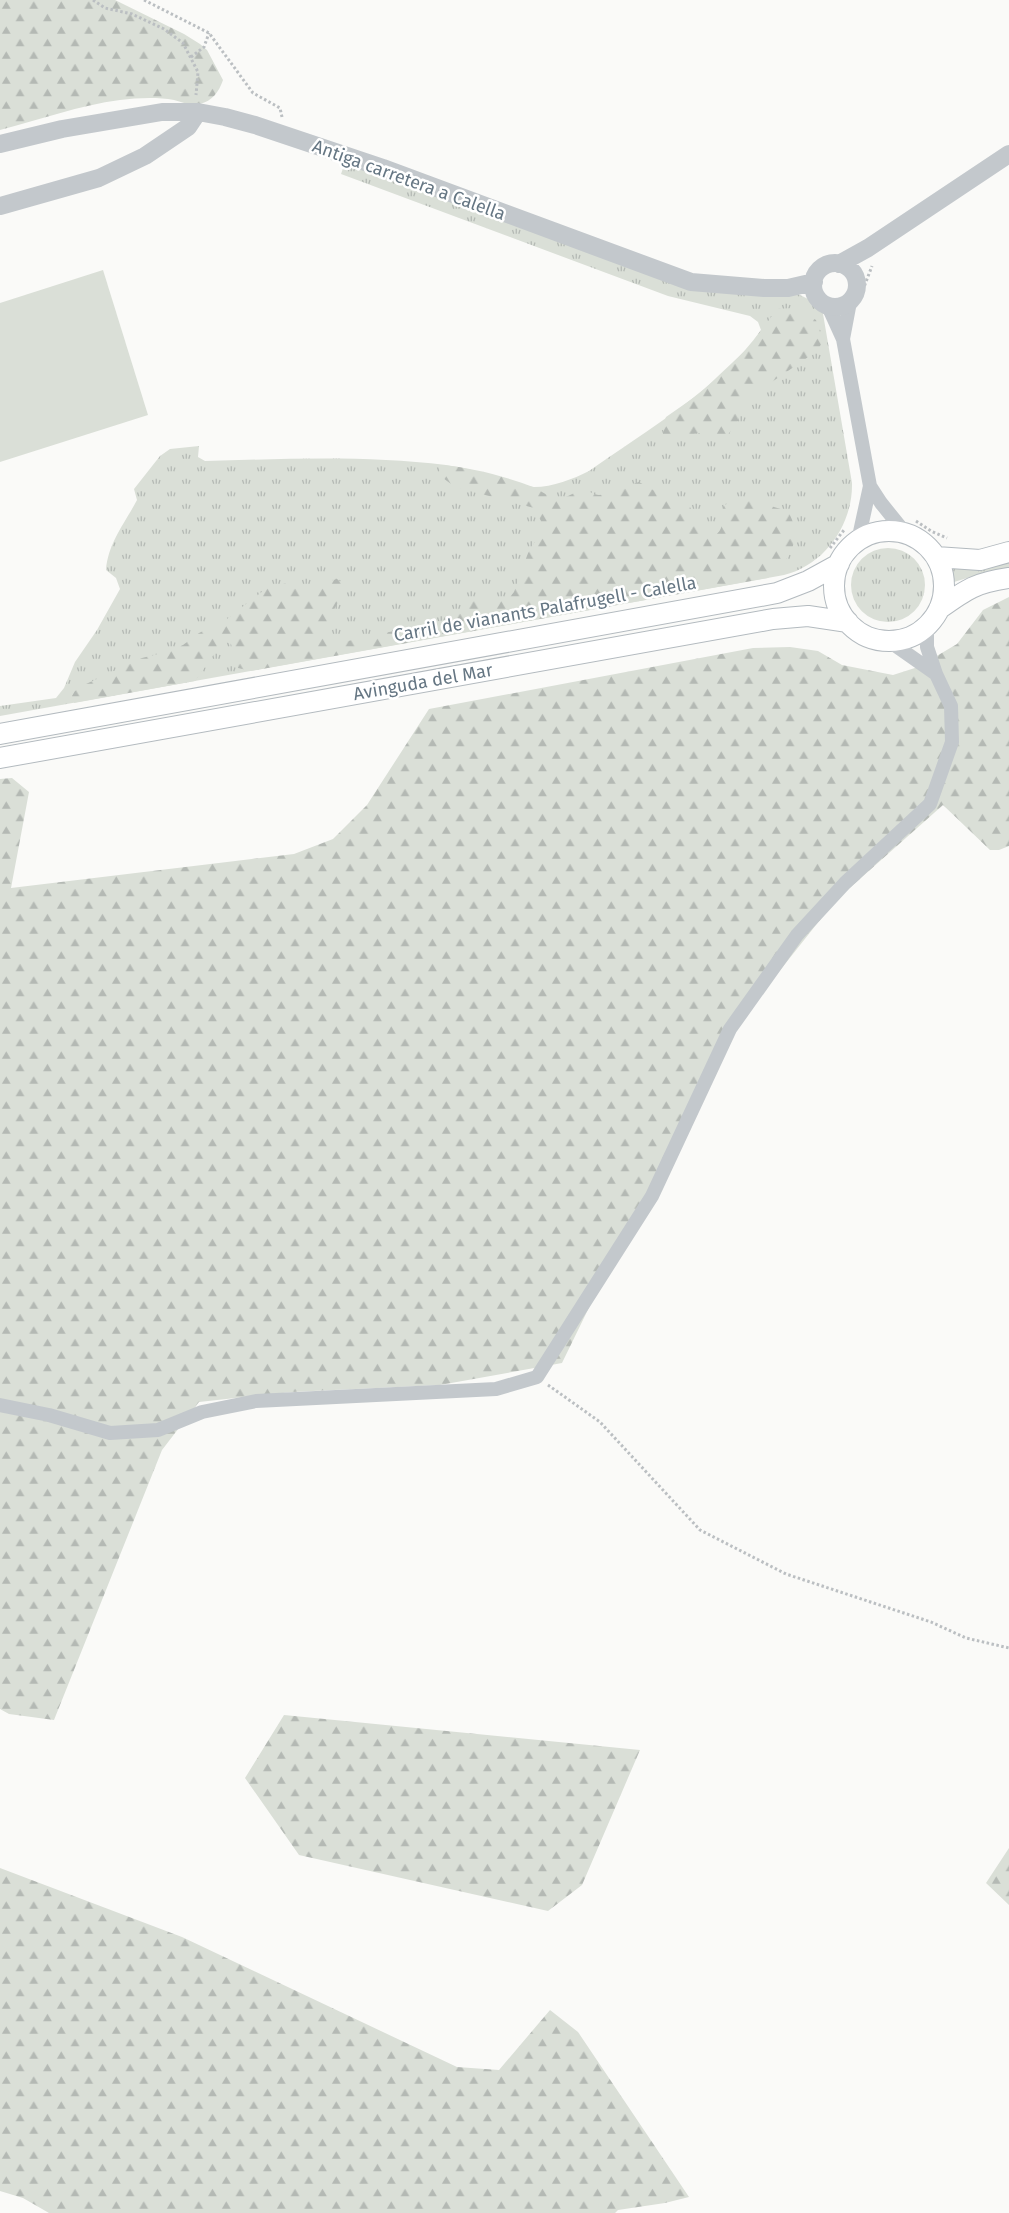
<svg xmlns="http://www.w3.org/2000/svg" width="1009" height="2213" font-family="'Fira Sans',sans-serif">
  <defs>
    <pattern id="grass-tufts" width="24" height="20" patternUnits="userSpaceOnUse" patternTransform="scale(1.25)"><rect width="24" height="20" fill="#dadfd7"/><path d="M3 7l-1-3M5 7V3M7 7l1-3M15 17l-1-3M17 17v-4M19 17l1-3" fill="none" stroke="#b4b9b4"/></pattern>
    <pattern id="forest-firs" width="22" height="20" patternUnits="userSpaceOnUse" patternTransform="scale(1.25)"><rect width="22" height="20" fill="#dadfd7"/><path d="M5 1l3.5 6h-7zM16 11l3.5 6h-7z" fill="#b4b9b4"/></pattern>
  </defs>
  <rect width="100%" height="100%" fill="#fafaf8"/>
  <!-- grass -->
  <path fill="url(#grass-tufts)" d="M346,160L667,282L796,293L814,302L822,308L852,483C853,524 825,565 784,575L0,716V706L56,698L64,688L75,662L97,630L120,589L116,578L106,570C108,543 125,523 137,500L134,489L160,456L170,449L199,446L198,457L205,461C285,459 366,455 446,465C466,468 485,473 505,479C514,481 525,486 534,487C553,487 573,479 589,471C646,431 721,387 761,330L758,322L750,316L668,296L341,174Z
    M851 585a37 37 0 1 1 74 0a37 37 0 1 1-74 0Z
    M1009,559V569L977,575L954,582L950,563Z"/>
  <!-- forest -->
  <path fill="url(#forest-firs)" d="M0,0H115L184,34L200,44L207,50L223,80C219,92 212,101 200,104C191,107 183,102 174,100C157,97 137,98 120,100C80,105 39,120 0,130Z
    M795,308L816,320L823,341L817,351L741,403L738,421L724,440L707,432L673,437L664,434L662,427L666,417L699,394L750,346L777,309Z
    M440,465C470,467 504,476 533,487C540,490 548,497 556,498C566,500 572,492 581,491C588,489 593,495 599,495C612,495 626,485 639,482L664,496L675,497L688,503L702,530L708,536C726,535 721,521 723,507C741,489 766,507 787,510C804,536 791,561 768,578L251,671L238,668L231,644L226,642L219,647L195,681L74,703L72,696L75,691L86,684L142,658L162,653L183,645L199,633L227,619L268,587L293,582L306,588L315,589L325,582L337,579L344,584C341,607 323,616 327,640L334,644L449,619L460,611L465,600L508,599L514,592L528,553L539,535L541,521L534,508L455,487L439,475Z
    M1009,597V846L999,850H990L943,805L835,901L739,1022L618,1248L562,1363L440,1385L292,1392L199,1402L162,1450L54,1720L9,1714L0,1709V779L12,778L29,792L11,888L294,854L333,839L367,805L429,709L753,648L790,647L818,651L842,665L893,675L918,667L957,644L983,610Z
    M284,1715L640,1750L582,1885L548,1911L299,1855L245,1778Z
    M1009,1848V1905L986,1883Z
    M0,1868L182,1937L457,2067L499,2070L550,2010L578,2032L689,2197L665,2203L618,2210L615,2213H49L23,2198L0,2191Z"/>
  <!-- park -->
  <path fill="#dadfd7" d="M103,270L148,415L0,462V303Z"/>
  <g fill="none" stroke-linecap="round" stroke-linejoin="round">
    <defs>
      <path id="secondary" d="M834 586a55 55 0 1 1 110 0a55 55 0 1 1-110 0Z
        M936,557L980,560L1009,552
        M939,609C967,589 975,583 1009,578
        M0,734L777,593L808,581L839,564
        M0,758L773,619L808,616L848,622"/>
    </defs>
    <!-- secondary casing -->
    <use href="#secondary" stroke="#b3babf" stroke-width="22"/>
    <!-- path -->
    <path stroke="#bbbfc2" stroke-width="3" stroke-dasharray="2.5 2.5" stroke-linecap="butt" d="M93,0L105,8L132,14L164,29L183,43L198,72L196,95
      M144,0L209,33L253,93L280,108L282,117
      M191,57L204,47L209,33
      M861,295L872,266
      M916,521L931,531L947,538
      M830,548L844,530
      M548,1385L600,1422L700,1530L786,1574L931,1622L966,1638L1009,1648"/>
    <!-- minor -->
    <path stroke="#c3c8cc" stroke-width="14" d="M828,306L843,339L870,486L881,503L906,534
      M843,339L850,302
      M858,541L870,486
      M889,641L936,674
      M0,1405L49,1415L110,1433L158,1430L202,1412L256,1401L496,1389L537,1377L652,1196L730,1029L797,935L845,883L930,804L952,742L951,706L936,674L927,647V626"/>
    <!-- tertiary -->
    <path stroke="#c3c8cc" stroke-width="18" d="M0,144L62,129L162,112H198L225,117L255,125L383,168L691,282L764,288H788L814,282
      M0,206L99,178L145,156L188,127L198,112
      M813 285a22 22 0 1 1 44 0a22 22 0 1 1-44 0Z
      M839,264L868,248L1009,154"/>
    <!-- secondary -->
    <use href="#secondary" stroke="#fff" stroke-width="20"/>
  </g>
  <g text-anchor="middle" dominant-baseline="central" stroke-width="5" stroke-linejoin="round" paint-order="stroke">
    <!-- street labels -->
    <g font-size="18" fill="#657683" stroke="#fff">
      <text transform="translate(409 180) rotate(20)">Antiga carretera a Calella</text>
      <text transform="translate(545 609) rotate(-10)">Carril de vianants Palafrugell - Calella</text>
      <text transform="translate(423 682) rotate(-10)">Avinguda del Mar</text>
    </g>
  </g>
</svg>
